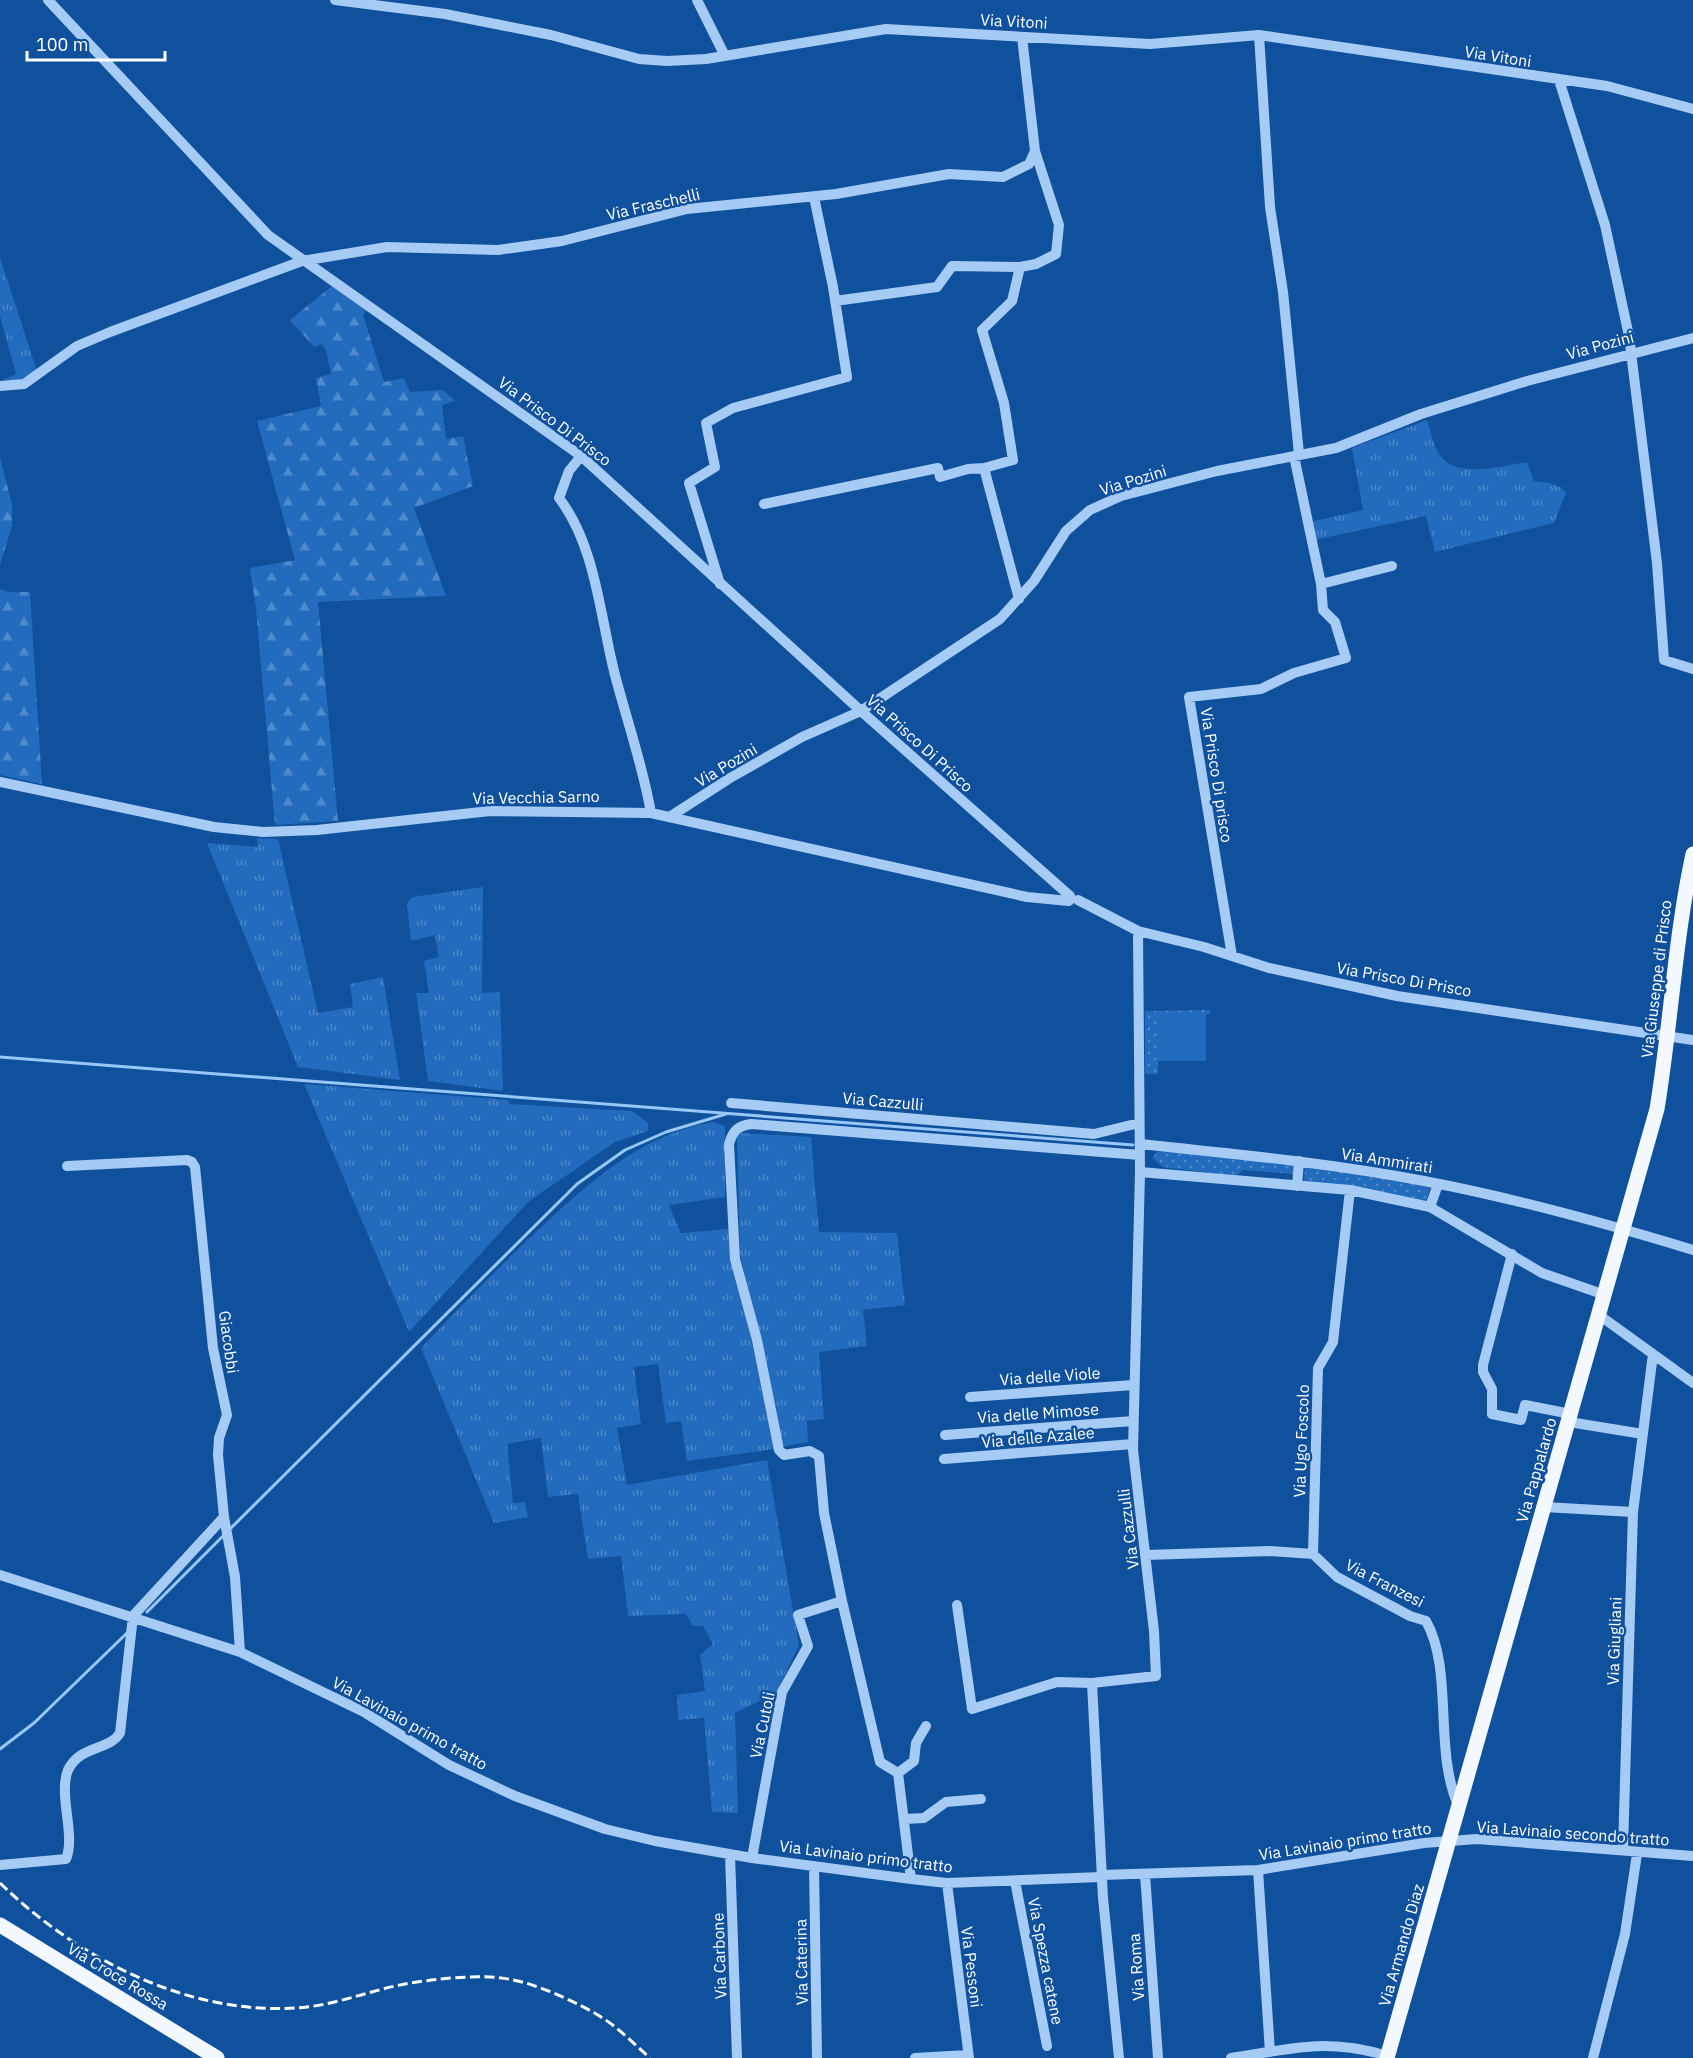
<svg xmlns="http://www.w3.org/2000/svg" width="1693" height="2058" font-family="'IBM Plex Sans',sans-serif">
  <defs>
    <pattern id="grass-tufts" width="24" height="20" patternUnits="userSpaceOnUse" patternTransform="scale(1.5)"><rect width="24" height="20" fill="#226bbd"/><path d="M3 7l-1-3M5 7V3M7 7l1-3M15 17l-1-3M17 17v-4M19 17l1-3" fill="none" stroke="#4e89ca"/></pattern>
    <pattern id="forest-firs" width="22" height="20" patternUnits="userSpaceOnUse" patternTransform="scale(1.5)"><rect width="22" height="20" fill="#226bbd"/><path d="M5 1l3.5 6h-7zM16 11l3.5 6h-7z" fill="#4e89ca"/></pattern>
    <pattern id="park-dots" width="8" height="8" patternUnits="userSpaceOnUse" patternTransform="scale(1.5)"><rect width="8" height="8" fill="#226bbd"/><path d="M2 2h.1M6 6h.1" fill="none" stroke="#4e89ca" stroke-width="1.8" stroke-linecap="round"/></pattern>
  </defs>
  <rect width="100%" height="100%" fill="#10519e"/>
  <!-- grass -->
  <path fill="url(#grass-tufts)" d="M0,258L37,371L19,380H3L16,374L0,316Z
    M1427,420C1431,433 1434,449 1443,459C1462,478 1504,465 1527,462L1534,481L1549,483L1560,487L1566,493L1554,523L1435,552L1426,516L1314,540L1310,522L1363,510L1352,448Z
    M257,838L278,839L318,1013L353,1007L350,984L383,977L400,1080L298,1067L207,843L258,847Z
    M483,887L482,993L500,992L503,1091L428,1081L416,993H429L424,961L439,957L435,935L411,941L407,903L412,897Z
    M304,1084L508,1100L509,1104L632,1111L648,1123V1131L615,1142L528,1202L409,1332Z
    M713,1122L725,1126V1197L669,1205L681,1233L729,1229L774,1449L687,1461L681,1421L666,1423L658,1364L634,1367L641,1424L617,1428L627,1485L767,1460L799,1645L776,1693L735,1713L738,1813L712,1812L704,1718L678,1720L677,1695L705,1691L700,1655L713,1644L703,1626H693L686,1614L628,1616L621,1556L588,1559L578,1494L548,1497L541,1438L507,1444L513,1503L525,1502L528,1517L494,1523L421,1348C458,1309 495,1271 534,1234C586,1185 639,1135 713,1122Z
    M740,1133L811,1137L819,1232L897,1233L905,1305L863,1310L867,1346L819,1352L824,1419L807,1421L808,1442L781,1447L740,1253L737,1137Z"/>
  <!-- forest -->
  <path fill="url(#forest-firs)" d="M332,286L366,310L363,315L384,382L404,378L410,392L443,390L455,401L442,405L446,439L463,436L473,486L414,508L446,596L318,602L338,821L275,825L256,609L250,568L295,560L257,421L321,406L316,378L331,374L326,351L322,344L314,347L290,320Z
    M0,458L12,504V526L0,565Z
    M0,589L8,592H30L42,784L0,775Z"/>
  <!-- park -->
  <path fill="url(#park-dots)" d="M1210,1010V1014H1158V1074H1145V1011Z
    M1158,1151L1294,1164V1174L1243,1170L1236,1176L1163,1167L1152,1158Z
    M1305,1166L1395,1179L1430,1188L1426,1202L1304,1181Z"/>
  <!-- garden -->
  <path fill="#226bbd" d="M1157,1014H1206V1061H1157Z"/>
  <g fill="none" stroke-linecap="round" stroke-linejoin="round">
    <!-- stream -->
    <path stroke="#98c7f9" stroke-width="3" d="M0,1057L1133,1145
      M229,1530L577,1184L625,1150L666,1132L726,1114
      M147,1612L224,1535
      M0,1749L34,1723L127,1633"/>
    <!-- minor -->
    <path stroke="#a6cbf5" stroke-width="10" d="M48,0L268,235L581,456L861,711L1070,896
      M335,0L445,14L551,35L639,59L667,61L706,59L886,29L1150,44L1259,35L1607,86L1693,109
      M697,0L725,56
      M1259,35L1270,207L1283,292L1299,454
      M1559,80L1605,225L1629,336L1657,563L1664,660L1693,669
      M835,301L937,287L952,266L1020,267
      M0,386L24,384L77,346L110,332L302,261L387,247L498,250L562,241L687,209L836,194L949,174L1003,177L1029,164L1035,151
      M581,456L569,471L559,498C596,546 600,617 615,675C627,721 643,766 651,813
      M1294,456L1321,584L1392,566
      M764,504L938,468L940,477L968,469L984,468
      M720,584L689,483L715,467L706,423L733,408L847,377L833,287L814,197
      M1019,599L984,468L1013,460L1004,403L982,330L1012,301L1020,267L1036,264L1056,254L1059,225L1035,151L1022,37
      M0,782L214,827L263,832L317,830L490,811L651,813L1027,897L1069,901
      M671,816L730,778L802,737L861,711L1000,619L1034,581L1066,531L1090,510L1121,496L1217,471L1336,448L1421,414L1527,381L1693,338
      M1078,900L1138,931L1204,947L1269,968L1397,996L1693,1040
      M1232,956L1189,697L1261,689L1294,673L1346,658L1335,622L1323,610L1321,584
      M731,1103L1094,1134L1139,1123
      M1140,1144C1235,1154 1330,1163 1424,1181C1514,1198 1605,1223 1693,1250
      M1140,1172L1350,1190L1430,1207L1542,1273L1605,1295
      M1297,1186L1299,1161
      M1430,1207L1438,1184
      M1512,1254L1483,1365V1372L1492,1389V1414L1521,1420L1525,1405L1571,1414
      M1599,1315L1693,1383
      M970,1397L1133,1385
      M1569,1422L1643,1434
      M945,1435L1133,1421
      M944,1459L1133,1444
      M1544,1507L1633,1512
      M224,1517L235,1577L240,1652
      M1313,1554L1318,1368L1333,1342L1350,1190
      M1146,1555L1270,1551L1313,1554L1337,1577L1410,1616L1426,1621C1454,1670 1433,1752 1459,1807
      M0,1575L240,1652L364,1712L449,1765L515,1796L605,1829L655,1841L752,1858L911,1879L947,1883L1101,1877
      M842,1601L824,1513L819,1456L810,1451L784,1455L779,1450L757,1340L735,1259L729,1144C733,1130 738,1126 751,1124L1140,1155
      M957,1605L972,1709L1057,1682L1092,1683L1156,1676L1154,1631L1133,1450L1140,1172L1138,931
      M1092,1683L1103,1898L1119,2058
      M905,1819L924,1818L946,1802L981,1799
      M1623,1849L1633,1512L1653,1354
      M730,1854L737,2058
      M752,1858L782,1692L808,1646L798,1615L842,1601L880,1762L898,1773
      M0,1865L66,1859C76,1835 58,1795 68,1770C80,1745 109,1751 120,1733L133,1616L224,1517L218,1455L219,1438L227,1415L213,1348L195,1167L192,1162L187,1160L67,1166
      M814,1866L817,2058
      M1258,1870L1270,2052
      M1145,1874L1158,2058
      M1101,1875L1258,1870L1424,1843L1477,1839L1693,1856
      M911,1879L898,1773L914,1761L916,1743L926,1726
      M1015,1881L1047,2046
      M947,1883L969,2058
      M915,2058L968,2055
      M1231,2058C1293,2049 1325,2037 1388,2056
      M1593,2058L1625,1934L1637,1854"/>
    <!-- major -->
    <path stroke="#f4f9ff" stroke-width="15" d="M0,1925L217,2058
      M1387,2058L1657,1109C1671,1024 1675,937 1693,854"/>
    <!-- rail -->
    <path stroke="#fff" stroke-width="3" stroke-dasharray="10 4.5" stroke-linecap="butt" d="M0,1883C79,1960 194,2019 307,2007C341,2003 372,1990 405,1984C434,1979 484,1973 513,1980C537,1984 581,2004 601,2017C619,2028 634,2044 650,2058"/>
  </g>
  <g text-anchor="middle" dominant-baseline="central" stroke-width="5" stroke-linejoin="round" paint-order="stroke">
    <!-- street labels -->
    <g font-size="16" fill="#fff" stroke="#10519e">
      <text transform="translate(1014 21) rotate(3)">Via Vitoni</text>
      <text transform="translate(1498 56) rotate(9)">Via Vitoni</text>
      <text transform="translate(653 204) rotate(-13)">Via Fraschelli</text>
      <text transform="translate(1600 345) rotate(-15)">Via Pozini</text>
      <text transform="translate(555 421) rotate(37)">Via Prisco Di Prisco</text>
      <text transform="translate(1133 480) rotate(-17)">Via Pozini</text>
      <text transform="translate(920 743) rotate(42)">Via Prisco Di Prisco</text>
      <text transform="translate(726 765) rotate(-31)">Via Pozini</text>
      <text transform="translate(1217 775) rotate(81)">Via Prisco Di prisco</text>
      <text transform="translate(536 797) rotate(-1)">Via Vecchia Sarno</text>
      <text transform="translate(1404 979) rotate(10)">Via Prisco Di Prisco</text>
      <text transform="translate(1656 979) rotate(-83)">Via Giuseppe di Prisco</text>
      <text transform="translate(883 1101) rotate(5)">Via Cazzulli</text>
      <text transform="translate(1387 1160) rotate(9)">Via Ammirati</text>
      <text transform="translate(229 1342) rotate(82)">Giacobbi</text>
      <text transform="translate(1050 1376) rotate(-4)">Via delle Viole</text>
      <text transform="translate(1038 1413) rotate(-4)">Via delle Mimose</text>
      <text transform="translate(1038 1437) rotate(-5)">Via delle Azalee</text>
      <text transform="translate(1301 1441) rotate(-88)">Via Ugo Foscolo</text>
      <text transform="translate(1536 1470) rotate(-74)">Via Pappalardo</text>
      <text transform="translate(1128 1529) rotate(-97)">Via Cazzulli</text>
      <text transform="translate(1385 1583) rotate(27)">Via Franzesi</text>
      <text transform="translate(1614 1641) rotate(-88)">Via Giugliani</text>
      <text transform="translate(410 1723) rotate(29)">Via Lavinaio primo tratto</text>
      <text transform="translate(762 1725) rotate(-78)">Via Cutoli</text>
      <text transform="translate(1573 1833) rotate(4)">Via Lavinaio secondo tratto</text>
      <text transform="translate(1345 1841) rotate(-9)">Via Lavinaio primo tratto</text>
      <text transform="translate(866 1856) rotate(7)">Via Lavinaio primo tratto</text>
      <text transform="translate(1401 1945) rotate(-74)">Via Armando Diaz</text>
      <text transform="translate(719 1956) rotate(-92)">Via Carbone</text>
      <text transform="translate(1046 1961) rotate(79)">Via Spezza catene</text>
      <text transform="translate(801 1962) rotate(-91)">Via Caterina</text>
      <text transform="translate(972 1967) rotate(83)">Via Pessoni</text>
      <text transform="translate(1136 1967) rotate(-94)">Via Roma</text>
      <text transform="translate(118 1976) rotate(31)">Via Croce Rossa</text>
    </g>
  </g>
  <!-- scale -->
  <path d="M27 51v9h138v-9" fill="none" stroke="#ffffff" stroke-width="3"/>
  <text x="36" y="51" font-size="18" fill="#ffffff" stroke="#10519e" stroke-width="4.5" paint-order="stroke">100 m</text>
</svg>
